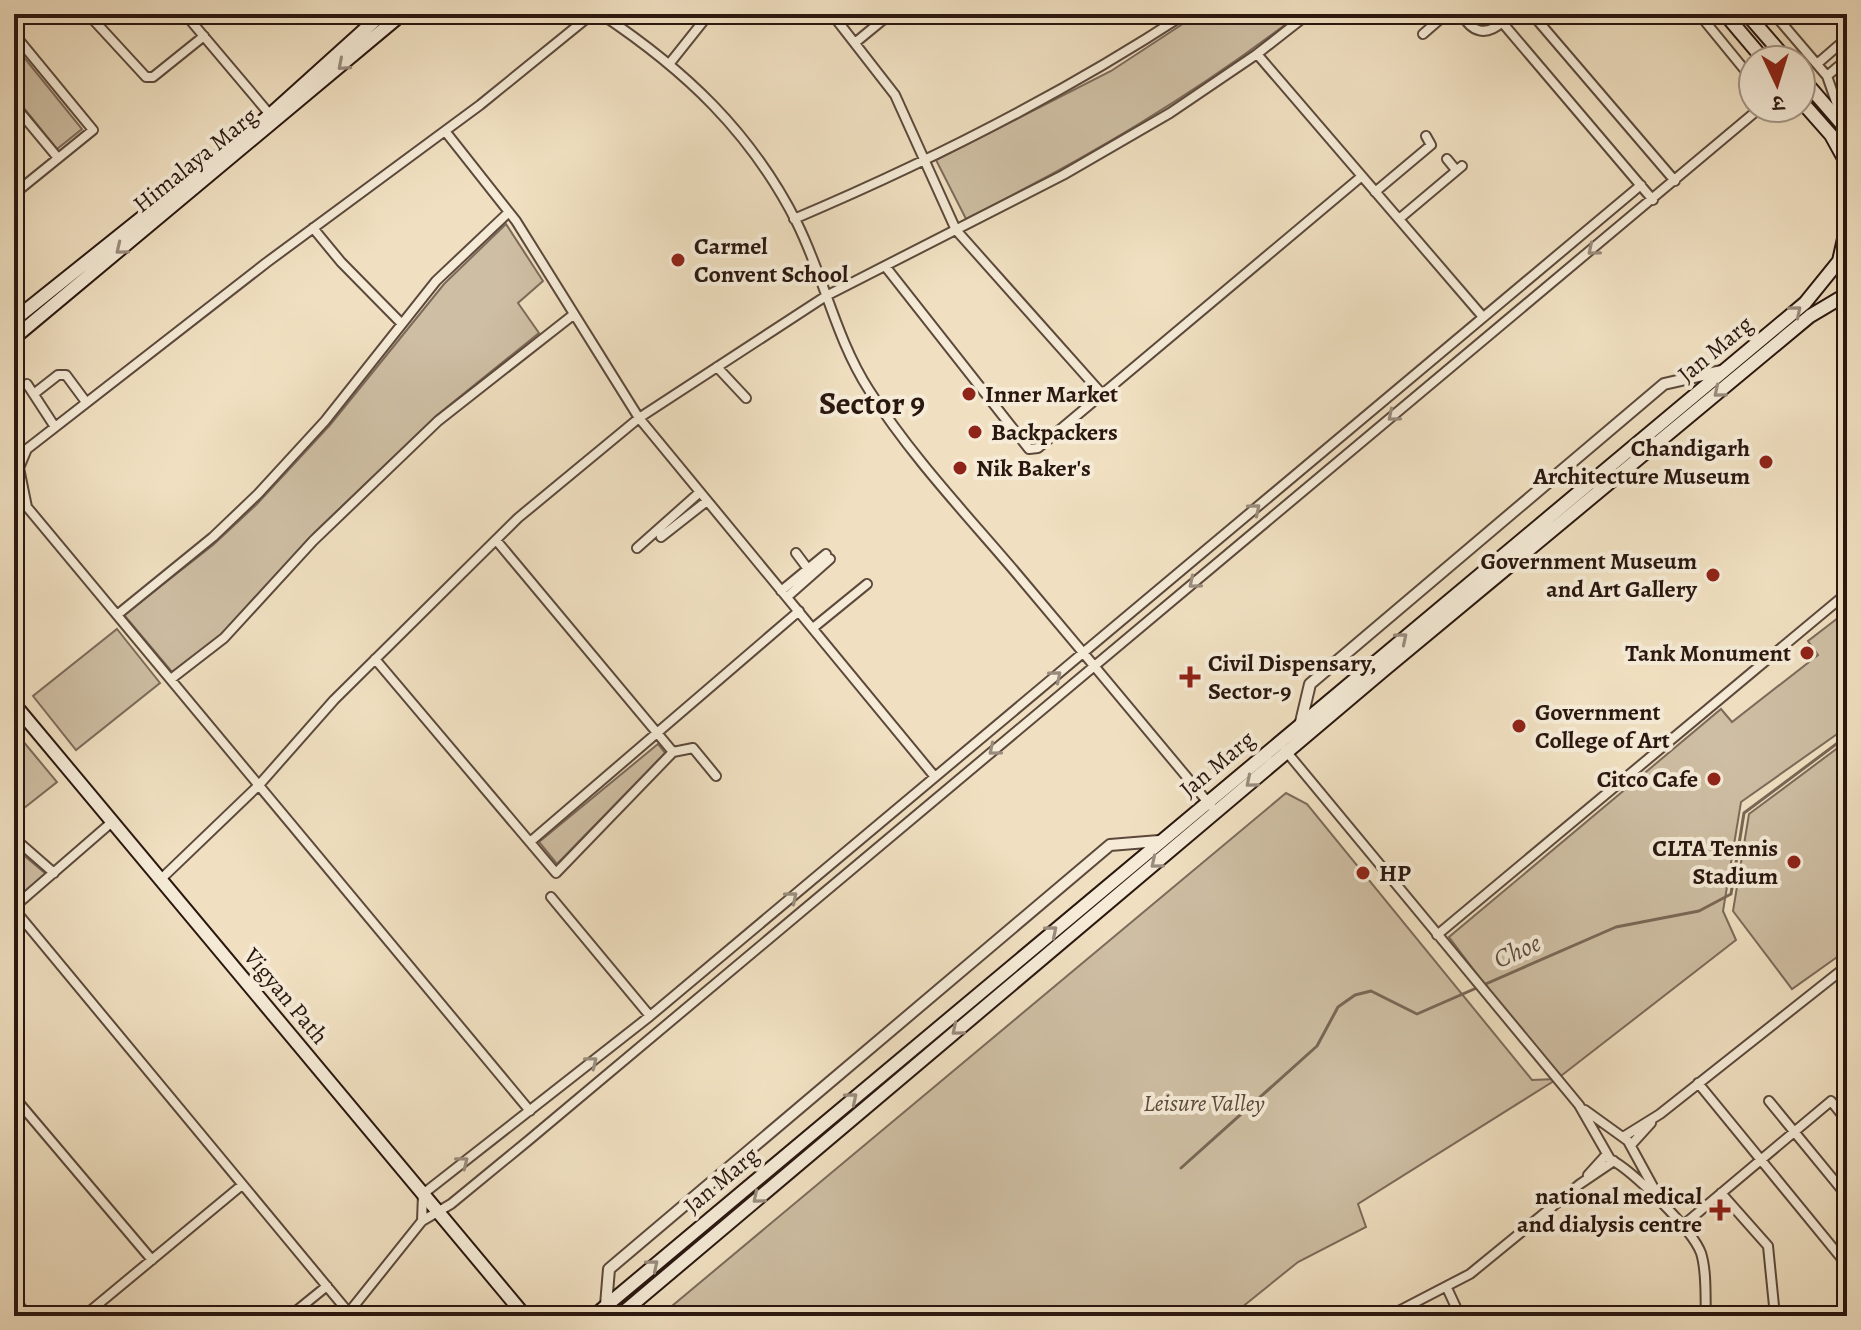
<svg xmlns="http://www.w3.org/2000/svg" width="1861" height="1330" font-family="Alegreya,'Noto Serif Devanagari',serif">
  <rect width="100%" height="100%" fill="#f0e0c1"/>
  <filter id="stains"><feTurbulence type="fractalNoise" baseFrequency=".0025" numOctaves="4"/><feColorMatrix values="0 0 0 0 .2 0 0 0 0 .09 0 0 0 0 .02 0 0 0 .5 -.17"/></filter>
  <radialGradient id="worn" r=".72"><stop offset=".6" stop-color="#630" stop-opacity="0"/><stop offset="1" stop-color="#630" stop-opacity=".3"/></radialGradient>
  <!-- green -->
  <path fill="#cebea3" stroke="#7c6a5a" stroke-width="2" d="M1198,14H1299C1195,95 1083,160 966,219L936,160L1111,71Z
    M14,45L82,129L57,149L14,96Z
    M506,224L543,281L518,303L539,333L436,416L314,533L222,634L172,672L124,615L213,545L256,505L330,425L444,284Z
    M1847,611V727L1741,802L1723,911L1736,940L1557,1079L1358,1204L1366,1227L1298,1262L1231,1316H660L1286,793L1307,804L1532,1080L1556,1079L1449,937L1721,709L1732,722L1818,655L1808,641Z
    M117,629L160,683L76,750L33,696Z
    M22,740L57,782L14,816V746Z
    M1847,741V950L1792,989L1733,911L1749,814Z
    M658,744L665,753L557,864L539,842Z
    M14,847L46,874L14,902Z"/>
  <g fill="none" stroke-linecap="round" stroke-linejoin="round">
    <!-- stream -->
    <path stroke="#796756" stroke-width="3" d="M1181,1168L1317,1046L1338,1007L1355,995L1371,991L1417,1014L1616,927L1699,911L1731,894L1744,813L1847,736"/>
    <defs>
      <path id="minor" d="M88,14L146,77H153L204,36
        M185,14L272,117
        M601,14C685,70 751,132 797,223C824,277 836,339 869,390C911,456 966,514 1017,574C1082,651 1146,728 1211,806
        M832,14L895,95L956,230L1102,394
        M1462,14C1471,32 1486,37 1502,22
        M1495,14L1653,200
        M1532,14L1675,181
        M1699,14L1753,80
        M1774,14L1827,76L1842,119
        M14,34L93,130L14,194
        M1423,34L1446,14
        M856,42L890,14
        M1257,54L1483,317
        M670,63L709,14
        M1817,64L1847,38
        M1827,76L1847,59
        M14,105L58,158
        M445,131L516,221L639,418L935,777
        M1447,159L1456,170
        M1375,192L1431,145L1426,136
        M794,219C931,161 1061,95 1185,14
        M1399,219L1462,166
        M313,228L341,262L402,324
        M885,266L1029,449L1038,448L1362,176
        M717,367L746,398
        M27,384L55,427
        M35,393L58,375H66L86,402
        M661,537L707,501
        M637,548L700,492
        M796,553L808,569
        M781,591L826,554
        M787,597L830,559
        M117,615L213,537L258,494L325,421L436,281L509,212
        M813,628L867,584
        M375,659L556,873L673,752L496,540
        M171,679L224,638L313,541L438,421L573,315
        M1285,750L1579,1105L1610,1159C1633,1171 1692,1229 1701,1253C1707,1272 1705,1296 1706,1316
        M673,752L693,748L716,776
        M14,838L54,873
        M530,842L799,611
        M160,880L259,785L334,700L518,518L639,418L826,296L1063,175L1170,113L1257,54L1308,14
        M551,897L650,1016
        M14,907L112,822
        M14,909L349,1313
        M1437,935L1847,593
        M1698,1083L1847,1265
        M14,1097L152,1260
        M1769,1101L1847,1196
        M1585,1110L1628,1141L1657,1194
        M530,1111L27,507L19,468L27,449L266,263L480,105L592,14
        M1623,1137L1660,1114L1847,966
        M1631,1145L1651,1123
        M1588,1175L1607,1154
        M1721,1193L1768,1246L1775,1316
        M422,1221L423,1194L650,1016L1641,185
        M1681,1227L1831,1101L1847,1121
        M1447,1288L1460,1316
        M14,1299L28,1316
        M84,1316L242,1185
        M290,1316L327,1286
        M346,1316L422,1221L451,1204L529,1140L1760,108
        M1389,1316L1470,1274L1580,1184L1614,1161"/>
      <path id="tertiary" d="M1301,722L1310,684L1664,384L1725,370
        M606,1305L609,1269L1110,845L1159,841"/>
      <path id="secondary" d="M1725,14L1764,60
        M1747,14L1787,60
        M1801,77L1847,130
        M1801,101L1831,135L1847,164
        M1847,212V233
        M14,320L270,115L382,14
        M14,338L402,14
        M14,704L525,1316
        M594,1316L1805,303L1839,261L1846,230
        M619,1316L1384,670L1810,316L1847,294"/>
    </defs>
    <!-- minor casing -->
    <use href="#minor" stroke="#5c493c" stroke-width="12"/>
    <!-- tertiary casing -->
    <use href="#tertiary" stroke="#5c493c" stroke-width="14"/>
    <!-- secondary casing -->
    <use href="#secondary" stroke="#2a1710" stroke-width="16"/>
    <!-- minor -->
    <use href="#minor" stroke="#f5ebd7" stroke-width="8"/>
    <!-- tertiary -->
    <use href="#tertiary" stroke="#f5ebd7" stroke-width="10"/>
    <!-- secondary -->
    <use href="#secondary" stroke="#f5ebd7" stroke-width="12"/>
  </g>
  <!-- one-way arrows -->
  <defs><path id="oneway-chevron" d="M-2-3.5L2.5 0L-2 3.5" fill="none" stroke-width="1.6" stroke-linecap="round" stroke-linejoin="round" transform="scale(2)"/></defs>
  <g stroke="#9a8c7d">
    <use href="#oneway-chevron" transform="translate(343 65) rotate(139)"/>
    <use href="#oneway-chevron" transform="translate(121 249) rotate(141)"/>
    <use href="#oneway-chevron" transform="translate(1593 250) rotate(140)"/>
    <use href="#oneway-chevron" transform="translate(1796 311) rotate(-40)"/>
    <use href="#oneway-chevron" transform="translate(1719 392) rotate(140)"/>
    <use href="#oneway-chevron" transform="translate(1393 416) rotate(140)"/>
    <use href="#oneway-chevron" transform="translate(1255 509) rotate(-40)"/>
    <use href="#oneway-chevron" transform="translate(1194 583) rotate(140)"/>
    <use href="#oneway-chevron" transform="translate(1402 638) rotate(-40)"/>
    <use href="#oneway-chevron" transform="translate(1056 676) rotate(-40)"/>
    <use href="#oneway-chevron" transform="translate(994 750) rotate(140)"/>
    <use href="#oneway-chevron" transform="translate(1251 782) rotate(140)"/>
    <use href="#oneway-chevron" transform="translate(1156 863) rotate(140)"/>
    <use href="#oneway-chevron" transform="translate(792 897) rotate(-40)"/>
    <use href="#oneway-chevron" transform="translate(1052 931) rotate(-40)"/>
    <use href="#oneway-chevron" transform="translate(957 1030) rotate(140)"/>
    <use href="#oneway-chevron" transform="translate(592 1062) rotate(-38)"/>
    <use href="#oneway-chevron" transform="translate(852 1098) rotate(-40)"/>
    <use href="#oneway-chevron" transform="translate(463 1162) rotate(-38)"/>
    <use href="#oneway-chevron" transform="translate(758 1198) rotate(140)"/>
    <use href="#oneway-chevron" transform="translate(653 1265) rotate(-40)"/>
  </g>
  <!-- markers -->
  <g fill="#8f2418" stroke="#f5ebd7" stroke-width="3">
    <circle cx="678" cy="260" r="8"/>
    <circle cx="969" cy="394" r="8"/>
    <circle cx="975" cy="432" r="8"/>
    <circle cx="1766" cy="462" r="8"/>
    <circle cx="960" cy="468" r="8"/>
    <circle cx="1713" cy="575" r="8"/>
    <circle cx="1807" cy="653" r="8"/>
    <path d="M1186 665h8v8h8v8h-8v8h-8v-8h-8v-8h8z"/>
    <circle cx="1519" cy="726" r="8"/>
    <circle cx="1714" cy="779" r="8"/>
    <circle cx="1794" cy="862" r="8"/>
    <circle cx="1363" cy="873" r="8"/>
    <path d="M1716 1198h8v8h8v8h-8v8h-8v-8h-8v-8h8z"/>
  </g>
  <g text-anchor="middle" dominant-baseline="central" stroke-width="8" stroke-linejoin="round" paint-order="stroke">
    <!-- street labels -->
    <g font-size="24" fill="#2a1710" stroke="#f5ebd7">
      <text transform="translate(195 160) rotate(-39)">Himalaya Marg</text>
      <text transform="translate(1715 349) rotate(-40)">Jan Marg</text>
      <text transform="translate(1217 764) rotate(-40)">Jan Marg</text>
      <text transform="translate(286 996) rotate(50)">Vigyan Path</text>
      <text transform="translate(721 1180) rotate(-40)">Jan Marg</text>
    </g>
    <!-- poi labels -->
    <g font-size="24" font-weight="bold" fill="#2a1710" stroke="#f5ebd7" text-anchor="start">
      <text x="694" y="246">Carmel<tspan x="694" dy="28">Convent School</tspan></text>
      <text x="985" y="394">Inner Market</text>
      <text x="991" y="432">Backpackers</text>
      <text x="1750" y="448" text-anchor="end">Chandigarh<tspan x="1750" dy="28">Architecture Museum</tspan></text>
      <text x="976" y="468">Nik Baker's</text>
      <text x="1697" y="561" text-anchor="end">Government Museum<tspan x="1697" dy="28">and Art Gallery</tspan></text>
      <text x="1791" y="653" text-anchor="end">Tank Monument</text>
      <text x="1208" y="663">Civil Dispensary,<tspan x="1208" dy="28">Sector-9</tspan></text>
      <text x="1535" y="712">Government<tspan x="1535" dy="28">College of Art</tspan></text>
      <text x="1698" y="779" text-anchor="end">Citco Cafe</text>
      <text x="1778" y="848" text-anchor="end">CLTA Tennis<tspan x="1778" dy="28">Stadium</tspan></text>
      <text x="1379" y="873">HP</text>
      <text x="1702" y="1196" text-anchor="end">national medical<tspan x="1702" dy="28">and dialysis centre</tspan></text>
    </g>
    <!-- park labels -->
    <g font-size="24" font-style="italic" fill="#5b493c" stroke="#f5ebd7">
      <text x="1204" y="1103">Leisure Valley</text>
    </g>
    <!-- water labels -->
    <g font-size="26" font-style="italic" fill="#5e4c3f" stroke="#f5ebd7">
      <text transform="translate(1517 951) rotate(-24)">Choe</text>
    </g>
    <!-- district labels -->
    <g font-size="32" font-weight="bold" fill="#2a1710" stroke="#f5ebd7">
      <text x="872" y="403">Sector 9</text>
    </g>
  </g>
  <!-- margin -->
  <rect width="1861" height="1330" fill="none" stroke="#f0e0c1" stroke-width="48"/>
  <rect x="16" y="16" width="1829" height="1298" fill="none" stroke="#2a1710" stroke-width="4"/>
  <rect x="24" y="24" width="1813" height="1282" fill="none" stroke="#2a1710" stroke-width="2"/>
  <!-- north arrow -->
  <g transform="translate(1777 84) rotate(176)"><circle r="38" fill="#f5ebd7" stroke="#a49687" stroke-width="2"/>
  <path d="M0-6L14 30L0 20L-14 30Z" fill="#8f2418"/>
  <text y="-12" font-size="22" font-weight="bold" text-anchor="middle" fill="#2a1710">उ</text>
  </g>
  <rect width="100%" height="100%" filter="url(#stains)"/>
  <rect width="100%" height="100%" fill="url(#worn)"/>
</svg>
